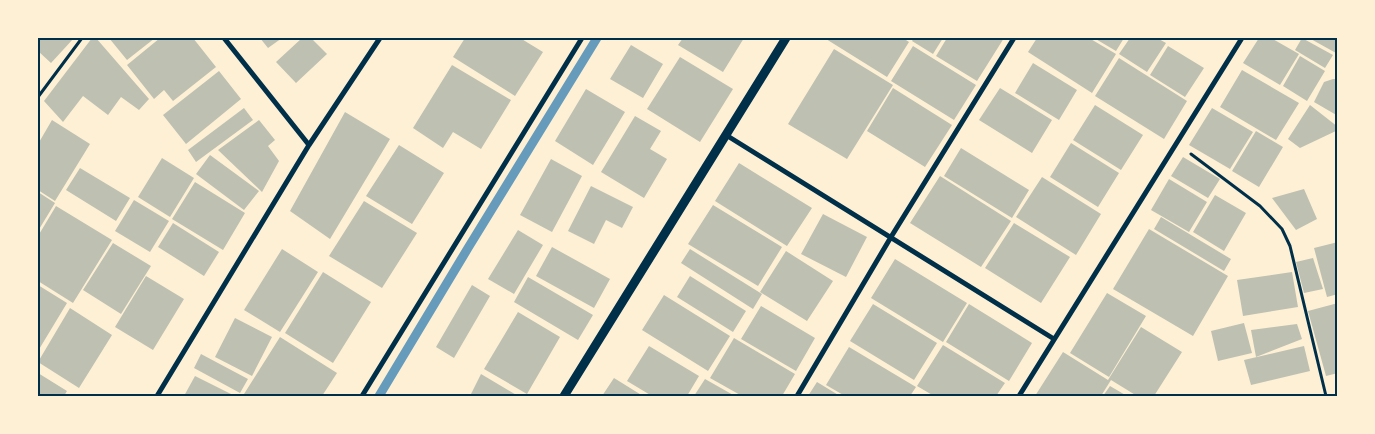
<svg xmlns="http://www.w3.org/2000/svg" width="1375" height="434" font-family="'Alegreya Sans',sans-serif">
  <rect width="100%" height="100%" fill="#fdf0d5"/>
  <g fill="none" stroke-linecap="round" stroke-linejoin="round">
    <!-- stream -->
    <path stroke="#669bbc" stroke-width="9" d="M379,396L468,248L597,38"/>
  </g>
  <!-- building -->
  <path fill="#bec0b2" d="M41,38H74L51,63L38,51V42Z
    M92,38H96L149,99L139,110L121,97L108,115L83,96L63,122L44,101Z
    M109,38H155L127,60Z
    M160,38H193L216,67L173,101L164,90L154,99L127,65Z
    M260,38H282L268,48Z
    M302,38H311L327,54L296,83L276,62Z
    M465,38H520L543,52L515,96L453,57Z
    M683,38H744L723,72L678,45Z
    M827,38H903L909,42L887,77L826,39Z
    M914,38H943L933,54L912,41Z
    M947,38H1004L977,81L936,56Z
    M1037,38H1089L1116,54L1092,93L1028,52Z
    M1094,38H1124L1116,51Z
    M1130,38H1157L1166,43L1147,72L1119,54Z
    M1259,38H1271L1299,54L1280,85L1243,63Z
    M1302,38L1333,55L1325,68L1295,50Z
    M1309,38H1338V51L1336,53Z
    M631,45L663,64L643,98L610,79Z
    M913,46L976,85L954,120L891,81Z
    M1168,46L1204,68L1185,97L1150,75Z
    M834,49L893,85L847,159L788,124Z
    M1300,56L1325,71L1307,101L1283,86Z
    M680,57L733,89L700,142L647,109Z
    M1119,58L1187,101L1164,139L1095,96Z
    M1033,63L1077,90L1059,120L1015,93Z
    M452,65L511,100L481,149L453,132L443,148L413,128Z
    M1242,70L1299,103L1276,140L1220,107Z
    M219,71L241,99L186,144L163,115Z
    M1333,79H1338V116L1314,102L1324,82Z
    M893,88L952,125L925,167L867,131Z
    M1000,88L1052,120L1032,153L979,120Z
    M586,89L625,112L593,165L555,141Z
    M1095,105L1143,135L1121,170L1073,140Z
    M1310,105L1338,127V130L1300,148L1288,139Z
    M244,108L253,120L196,162L188,150Z
    M1212,108L1253,132L1230,169L1189,145Z
    M345,112L390,139L330,239L290,211Z
    M635,116L661,131L650,149L667,159L644,198L601,172Z
    M52,120L90,144L55,201L38,190V144Z
    M259,120L275,140L268,146L279,161L262,192L218,150Z
    M1256,131L1283,147L1259,187L1232,171Z
    M1071,143L1119,173L1098,207L1050,177Z
    M399,145L444,173L412,224L366,196Z
    M961,148L1029,190L1012,218L944,176Z
    M210,155L259,191L244,210L196,174Z
    M1183,157L1220,179L1208,198L1171,176Z
    M162,158L194,178L170,217L138,197Z
    M551,159L582,176L552,232L520,215Z
    M739,163L812,208L787,246L715,201Z
    M80,168L130,198L116,221L66,190Z
    M940,176L1011,221L981,267L910,223Z
    M1042,177L1101,214L1076,255L1016,217Z
    M1169,179L1207,202L1189,232L1151,210Z
    M195,182L245,213L223,250L172,219Z
    M591,186L633,207L622,228L606,220L594,244L568,231Z
    M1304,189L1317,219L1296,230L1272,198Z
    M38,192L55,203L38,231Z
    M1215,195L1246,213L1224,251L1193,232Z
    M134,200L169,221L150,252L115,231Z
    M364,201L417,233L382,288L329,256Z
    M713,205L782,247L758,286L688,244Z
    M56,206L112,240L73,303L38,281V236Z
    M823,214L867,237L846,277L801,254Z
    M1161,217L1231,259L1224,271L1154,229Z
    M173,223L219,252L204,276L158,247Z
    M1014,223L1070,257L1041,303L985,268Z
    M1149,229L1228,276L1193,336L1113,289Z
    M518,230L543,245L514,294L488,279Z
    M1338,242V294L1327,297L1314,248Z
    M113,243L151,266L121,314L83,290Z
    M552,247L610,279L594,308L536,276Z
    M282,249L318,272L280,332L244,310Z
    M690,249L762,294L753,309L681,263Z
    M786,251L833,281L807,321L760,292Z
    M1313,258L1323,289L1304,293L1296,262Z
    M895,259L967,303L943,342L871,298Z
    M323,272L371,302L333,363L285,333Z
    M1292,272L1298,307L1243,316L1237,280Z
    M146,276L184,299L153,350L115,327Z
    M690,276L746,311L733,332L677,297Z
    M528,277L593,315L578,340L514,302Z
    M38,285L67,303L38,351Z
    M472,285L490,296L454,358L436,347Z
    M1107,293L1146,316L1109,377L1070,353Z
    M664,295L730,336L708,371L642,330Z
    M1338,303V373L1326,376L1308,311Z
    M873,304L937,343L914,380L850,341Z
    M969,304L1032,343L1009,381L946,342Z
    M761,306L815,338L796,371L741,339Z
    M70,308L112,335L79,388L38,362Z
    M518,312L560,337L527,394L484,369Z
    M235,318L272,337L252,376L215,357Z
    M1244,323L1252,353L1218,361L1211,331Z
    M1297,324L1302,339L1256,357L1251,330Z
    M1141,327L1182,352L1154,396H1137L1111,380L1101,396H1035L1063,352L1108,380Z
    M280,337L337,373L322,396H247L244,394Z
    M734,338L795,374L782,396H742L710,378Z
    M943,345L1005,383L996,396H934L917,386Z
    M649,346L699,376L687,396H652L627,381Z
    M1304,346L1310,371L1251,385L1244,360Z
    M849,347L916,387L910,396H845L826,385Z
    M201,354L248,379L240,393L194,368Z
    M38,373L67,391L64,396H38Z
    M481,374L518,396H470Z
    M195,376L235,396H184Z
    M614,378L643,396H602Z
    M705,379L735,396H694Z
    M817,382L840,396H808Z
    M1110,386L1127,396H1103Z"/>
  <g fill="none" stroke-linecap="round" stroke-linejoin="round">
    <!-- path -->
    <path stroke="#003049" stroke-width="3" d="M38,97L82,38
      M1191,154L1260,206L1282,229L1290,246L1326,396"/>
    <!-- minor -->
    <path stroke="#003049" stroke-width="5" d="M224,38L309,145
      M726,135L1054,339
      M157,396L309,145L380,38
      M362,396L582,38
      M797,396L891,237L1014,38
      M1019,396L1242,38"/>
    <!-- tertiary -->
    <path stroke="#003049" stroke-width="9" d="M564,396L786,38"/>
  </g>
  <!-- border -->
  <rect width="1375" height="434" fill="none" stroke="#fdf0d5" stroke-width="78"/>
  <rect x="39" y="39" width="1297" height="356" fill="none" stroke="#003049" stroke-width="2"/>
</svg>
